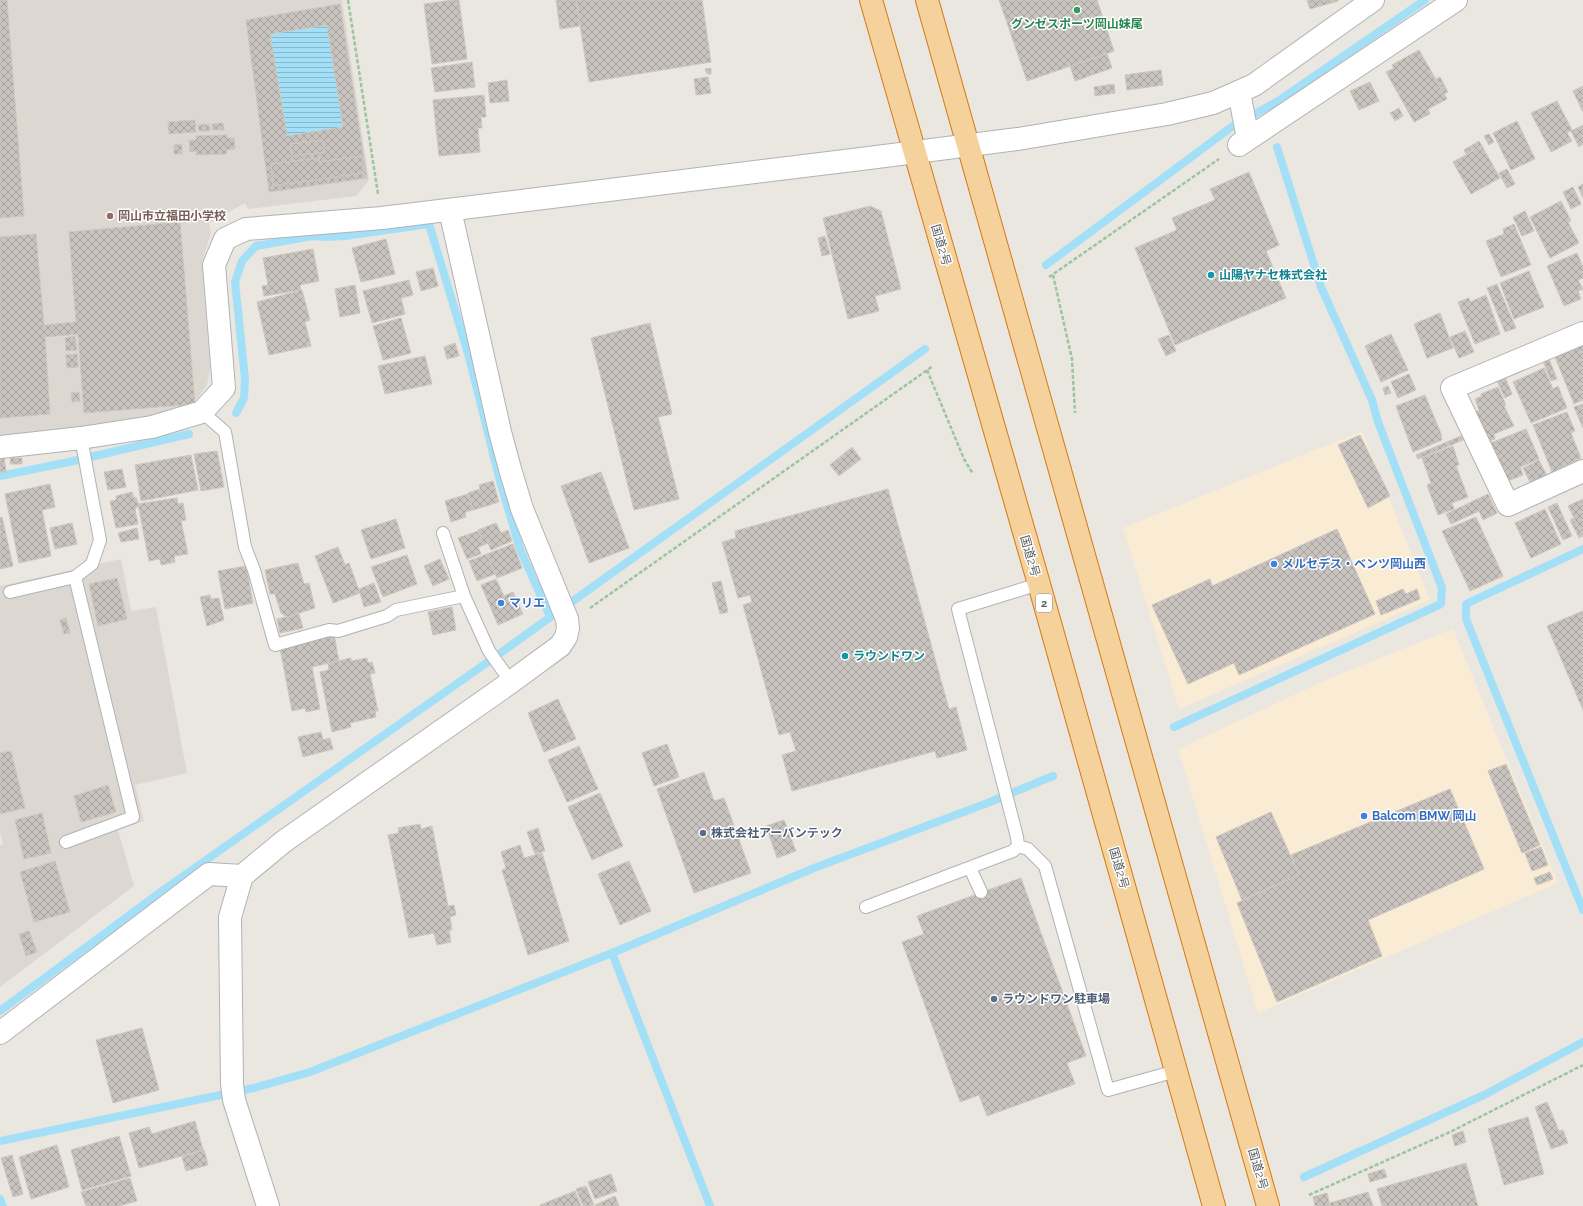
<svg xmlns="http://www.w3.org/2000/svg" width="1583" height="1206" font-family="Raleway,'Noto Sans JP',sans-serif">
  <defs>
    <pattern id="water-rules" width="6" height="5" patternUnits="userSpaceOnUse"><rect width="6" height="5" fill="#a3e0f7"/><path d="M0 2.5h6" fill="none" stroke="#88b9cb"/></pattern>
    <pattern id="building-cross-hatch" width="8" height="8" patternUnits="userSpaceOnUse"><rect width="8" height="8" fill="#c8c3be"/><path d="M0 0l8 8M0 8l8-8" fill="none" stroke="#a5a29e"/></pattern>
  </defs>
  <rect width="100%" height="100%" fill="#eae6e0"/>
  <!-- commercial -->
  <path fill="#faebd5" d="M1362,431L1430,600L1179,709L1123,528Z
    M1453,629L1558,883L1258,1013L1178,749L1330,678Z"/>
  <!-- education -->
  <path fill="#ddd7d1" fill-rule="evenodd" d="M0,0H342L369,180L356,196L248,209L245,203L209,223L211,233L202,262L210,367L207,385L197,399L185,409L168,415L64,432L0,437Z
    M121,559L131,611L156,607L187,773L135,785L144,821L118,830L134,886L0,987V845L3,844L0,832V814L25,808L11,751L0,753V586ZM117,578L127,619L98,626L89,585ZM108,785L116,812L81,822L74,796ZM42,813L51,853L24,859L15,820ZM55,861L69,912L34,922L20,872Z"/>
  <!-- water -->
  <path fill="url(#water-rules)" d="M327,25L343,127L287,136L270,34Z"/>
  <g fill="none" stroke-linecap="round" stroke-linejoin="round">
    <!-- stream -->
    <path stroke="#a3e0f7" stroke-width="8" d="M1046,265L1233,126L1278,101L1425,0
      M236,413L244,398L245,379L235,282L242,261L256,246L313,236L325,237L345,236L429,224L469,357L500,481L520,549L550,617
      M0,476L69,462L189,434
      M1583,549L1466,604V619L1583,910
      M1174,727L1441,604L1442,588L1378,422L1372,400L1321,287L1277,147
      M612,953L710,1206
      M0,1011L162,891L485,664L925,349
      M0,1141L254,1088L310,1072L612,953L814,868L985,804L1053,776
      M1304,1177L1486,1094L1583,1042
      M0,1199L3,1206"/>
  </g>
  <!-- building -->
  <path fill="url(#building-cross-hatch)" stroke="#cec7bf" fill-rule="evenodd" d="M0,0H7L24,216L0,218Z
    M453,0H459L467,59L432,64L424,4Z
    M556,0H576L580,26L560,29Z
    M576,0H702L711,62L589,82Z
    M999,0H1097L1114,51L1027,81Z
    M1307,0H1338V1L1310,9Z
    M340,4L367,178L269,192L246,20ZM327,25L343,127L287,136L270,34ZM323,140L324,152L292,156L290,144ZM362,156L364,173L273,186L271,164L319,158L320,162Z
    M1419,50L1447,99L1428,109L1430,114L1414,122L1386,72L1394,68L1392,65Z
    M1107,54L1112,68L1075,81L1070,66Z
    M472,62L475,87L435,92L431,68Z
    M711,68V74H707L705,69Z
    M1161,70L1163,85L1127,90L1125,75Z
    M708,77L711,93L696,95L694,79Z
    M1440,77L1448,92L1444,94L1434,78L1436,79Z
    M507,80L509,101L490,103L488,83Z
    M1370,82L1379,101L1359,110L1350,91Z
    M1114,84L1115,93L1095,96L1094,87Z
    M1583,86V112L1573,91Z
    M484,95L486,117H481L482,128H478L480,152L439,156L433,100Z
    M1557,101L1572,130L1567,133L1572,141L1551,152L1531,113Z
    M1399,108L1403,116L1395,121L1390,113Z
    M195,120L196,132L169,134L168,122Z
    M1517,121L1535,159L1511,170L1493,133Z
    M223,123L224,130H212V124Z
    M209,124L210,131H199L198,125Z
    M1583,125V144L1579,147L1571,131Z
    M1489,134L1494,142L1489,145L1484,136Z
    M227,135V138H234L235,149L226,150L227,154L196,155V151L190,152L189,140H196V136Z
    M323,140L324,152L292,156L290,144Z
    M1479,141L1482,146L1466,154L1464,150Z
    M182,144V154H174V145Z
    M1482,146L1500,178L1471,194L1453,162Z
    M362,156L364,173L273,186L271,164L319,158L320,162Z
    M1507,169L1515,184L1507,188L1499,173Z
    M1249,172L1279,245L1266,251L1286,298L1175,345L1135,248L1177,230L1172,218L1215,200L1210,189Z
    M1583,184V198L1578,187Z
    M1573,187L1581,204L1571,209L1563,192Z
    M1561,201L1571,221L1568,222L1579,243L1550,258L1530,217Z
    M870,206L881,211L901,289L875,296L879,311L848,319L823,218Z
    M1525,211L1534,231L1522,236L1513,217Z
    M180,222L195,404L84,413L78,334L45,337L50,414L0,418V237L36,234L44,325L76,322L69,232Z
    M1514,224L1531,265L1501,277L1486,241L1504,234L1503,229Z
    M825,236L830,254L822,256L818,238Z
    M386,239L395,274L361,282L352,248Z
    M313,249L319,281L300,285L301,290L264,296L262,286L268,285L263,258Z
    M1577,253L1583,267V278L1578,280L1583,289L1578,291L1581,299L1564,306L1547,266Z
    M433,268L438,286L421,291L416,272Z
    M1529,271L1544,307L1514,319L1500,283Z
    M409,280L413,295L401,298L405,314L372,323L363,291Z
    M1497,284L1516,328L1505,332L1487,288Z
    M355,285L360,313L340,317L335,289Z
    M302,290L310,320L305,322L311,346L269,355L257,302Z
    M1486,295L1500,334L1475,344L1458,302L1469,298L1470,302Z
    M1440,313L1453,348L1427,358L1414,324Z
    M401,318L411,353L383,360L373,326Z
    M650,323L672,414L658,417L679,499L634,510L591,338Z
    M1465,331L1474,352L1459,358L1450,337Z
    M1391,334L1408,370L1381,382L1365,346Z
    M1169,335L1176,351L1166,356L1158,339Z
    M75,336L77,350L66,351L65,338Z
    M455,343L459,356L447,359L444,347Z
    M1583,345V400L1574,404L1555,357Z
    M77,354L78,367L67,368L66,355Z
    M425,356L432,384L385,394L378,366Z
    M1549,359L1557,379L1551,381L1543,361Z
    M1544,368L1553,389L1558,386L1567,408L1531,423L1513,382Z
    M1409,374L1416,390L1398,398L1391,382Z
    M1505,377L1512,394L1505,398L1497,381Z
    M1388,386L1391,393L1385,395L1383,388Z
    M1498,387L1506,405L1504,406L1514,426L1494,434L1495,439L1487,442L1474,413L1479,410L1475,399L1482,396L1481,394Z
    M79,392L80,401L72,402L71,393Z
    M1425,395L1442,436L1441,437L1442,440L1413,452L1396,406Z
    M1583,404V428L1574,407Z
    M1567,412L1575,431L1571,433L1581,458L1552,472L1533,425Z
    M1526,429L1539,459L1520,467L1523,475L1505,482L1488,444Z
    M1360,435L1390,496L1368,508L1338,445Z
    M1461,436L1463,440L1418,459L1416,455Z
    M1453,446L1459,465L1456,466L1468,497L1452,503L1454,509L1438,515L1427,485L1431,483L1422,458Z
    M852,447L861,459L839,476L830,465Z
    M217,451L224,487L201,491L194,454Z
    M191,455L198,490L141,501L135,465Z
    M4,456L6,472H0V457Z
    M11,458H22V464H10Z
    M1539,460L1547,476L1531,484L1523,468Z
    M122,469L126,487L108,490L104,472Z
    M601,472L629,548L589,563L561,486Z
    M493,481L499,502L473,510L468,493L480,489L479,485Z
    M50,484L55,507L42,510L51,556L19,563L5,494Z
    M888,489L949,709L956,707L967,750L937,758L935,751L792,791L782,755L796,751L790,732L779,735L743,605L752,602L750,595L738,598L722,542L736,538L735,531Z
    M132,492L134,498L136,497L139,506L135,509L138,524L116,528L110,501L116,500V496Z
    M468,494L473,510L465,512L466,517L451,522L445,501Z
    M1488,494L1497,513L1483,520L1479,511L1451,524L1446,514Z
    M177,498L178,504L183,503L186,520L181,521L188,554L174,556L175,562L161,565L160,559L149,561L138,504Z
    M1583,499V536L1568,506Z
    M1557,503L1572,536L1563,540L1548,507Z
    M1545,509L1561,544L1531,558L1515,523Z
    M2,517L13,566L0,569V518Z
    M1476,517L1503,576L1470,591L1442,531Z
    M1574,518L1583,536L1579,538L1570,520Z
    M396,519L405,548L371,559L361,530Z
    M72,523L77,544L55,549L50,528Z
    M496,523L501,533L508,530L512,541L491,550L488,543L484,545L478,530Z
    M137,528L139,539L121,542L118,533Z
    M1337,529L1375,614L1239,675L1234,663L1188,684L1152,605L1210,579L1212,586Z
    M478,531L484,545L478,547L481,554L467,559L458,538Z
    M513,544L522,568L497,578L487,554Z
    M338,547L345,565L349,563L360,593L333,603L315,556Z
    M487,554L495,574L477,581L469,561Z
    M407,555L417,584L383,597L371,567Z
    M440,559L449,579L433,586L424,566Z
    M298,563L304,584L309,583L315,608L287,617L281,613L275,594H270L265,570Z
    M246,566L253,603L225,609L218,571Z
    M117,578L127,619L98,626L89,584Z
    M496,579L504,596L513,592L523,614L498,625L481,585Z
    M721,581L728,612L720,614L712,583Z
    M374,583L381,602L364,607L359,589Z
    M1403,589L1406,594L1417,589L1420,599L1381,615L1376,601Z
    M210,595L211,599L219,598L224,620L207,626L200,597Z
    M452,607L456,630L433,635L428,612Z
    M1583,611V710L1547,626Z
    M299,614L303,628L280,633L277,619Z
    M66,618L70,633L64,634L60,620Z
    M334,634L339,661L312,667L320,709L306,712L305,708L292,711L279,643Z
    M351,658V661L367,658L368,663L372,662L375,673L370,674L378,711H375L376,717L350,723L351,727L332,732L320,672L329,670L328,663Z
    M558,699L576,739L544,752L528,713Z
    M321,732L323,740L330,738L333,749L303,757L298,737Z
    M667,744L679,777L654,786L642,753Z
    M579,746L598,789L567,802L548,760Z
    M11,751L25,808L0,814V753Z
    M1506,764L1540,845L1522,853L1488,771Z
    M704,772L714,801L724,798L751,873L694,893L657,789Z
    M108,785L116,812L81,822L74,796Z
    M1450,789L1484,869L1368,920L1382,956L1277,1002L1237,903L1299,875L1291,855Z
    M600,793L623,846L592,860L568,807Z
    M1271,812L1299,875L1242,900L1216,837Z
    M42,813L51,853L24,859L15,820Z
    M784,820L796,851L777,858L766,826Z
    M420,824L421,829L432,826L448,906L454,905L456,915L450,917L452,930H449L451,942L437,945L434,933L409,938L388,835L399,833L398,828Z
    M538,828L545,851L535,854L527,832Z
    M520,845L524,858L542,853L569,941L528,955L502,870L506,868L501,852Z
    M1541,847L1548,865L1532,871L1525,853Z
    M55,861L70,912L34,922L20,872Z
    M629,861L651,911L620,925L598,874Z
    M1550,872L1553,879L1537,885L1534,878Z
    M1021,878L1086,1056L1067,1063L1075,1084L987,1116L979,1095L960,1102L902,942L924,934L917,916Z
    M29,931L37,952L26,956L19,934Z
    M142,1028L159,1090L113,1103L96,1040Z
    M1547,1102L1559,1131L1563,1130L1568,1143L1551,1149L1535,1107Z
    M1528,1117L1544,1174L1504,1185L1488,1129Z
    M195,1121L203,1150L139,1168L129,1133L149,1127L152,1134Z
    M1463,1131L1466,1142L1455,1146L1452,1135Z
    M119,1136L131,1176L82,1190L71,1150Z
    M57,1145L69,1187L31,1199L19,1157Z
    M204,1150L208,1165L186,1171L182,1157Z
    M12,1155L23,1194L13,1197L1,1158Z
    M1466,1163L1478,1206H1382L1377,1189Z
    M1384,1169L1387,1177L1370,1182L1368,1174Z
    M611,1174L617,1191L595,1199L588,1182Z
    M130,1178L137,1201L119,1206H86L81,1192Z
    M586,1186L594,1205L590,1206H583L576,1189Z
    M575,1191L581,1206H540V1205Z
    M1368,1192L1373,1206H1331L1330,1203Z
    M1327,1193L1330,1206H1315L1313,1197Z
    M615,1196L619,1206H595V1205Z"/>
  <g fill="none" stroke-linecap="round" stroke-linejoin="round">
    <defs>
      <path id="service" d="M202,412L225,432L245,547L254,570L275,645L329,630L338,631L387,616L396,610L464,596
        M443,533L464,596L489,651L511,682
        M1039,584L958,609L1017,837L1018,846L1028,849L1045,866L1108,1090L1176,1071
        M10,592L75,577
        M66,842L133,817L75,577L92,564L100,540L81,438
        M970,868L981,892
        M866,907L1013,851L1018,846"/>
      <path id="minor" d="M1239,92L1248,139
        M1239,145L1456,0
        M1583,333L1452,388L1508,505L1583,471
        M0,447L81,438L152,427L202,412L224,388L214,265L225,239L246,229L382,218L869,158L1018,139L1167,114L1213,103L1254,85L1373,0
        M0,1033L209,874L242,876
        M268,1206L234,1100L232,1084L230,917L242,876L283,842L511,682L560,646L566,637L568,628L567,619L522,509L510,469L500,432L450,210"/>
      <path id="trunk" d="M871,0L1039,584L1214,1206
        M927,0L1268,1206"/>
    </defs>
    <!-- service casing -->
    <use href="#service" stroke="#b0b3b6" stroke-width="14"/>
    <!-- minor casing -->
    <use href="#minor" stroke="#b0b3b6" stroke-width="24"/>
    <!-- trunk casing -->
    <use href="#trunk" stroke="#d67813" stroke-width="24"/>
    <!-- path -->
    <path stroke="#9bc59f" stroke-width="2.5" stroke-dasharray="4 2" stroke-linecap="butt" d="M348,0L378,194
      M1053,275L1072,359L1075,413
      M1049,277L1219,159
      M927,370L964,459L973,474
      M590,608L933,366
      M1309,1195L1450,1132L1583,1065"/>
    <!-- service -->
    <use href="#service" stroke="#fff" stroke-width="12"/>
    <!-- minor -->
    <use href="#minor" stroke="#fff" stroke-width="22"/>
    <!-- trunk -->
    <use href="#trunk" stroke="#f5d29b" stroke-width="22"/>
  </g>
  <!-- markers -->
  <circle fill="#2e9e5b" stroke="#fff" stroke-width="1.5" cx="1077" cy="10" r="4"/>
  <circle fill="#8d6e63" stroke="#fff" stroke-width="1.5" cx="110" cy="216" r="4"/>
  <g fill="#0f9aa8" stroke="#fff" stroke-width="1.5">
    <circle cx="1211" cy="275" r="4"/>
    <circle cx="845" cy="656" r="4"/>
  </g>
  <g fill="#3f7fe0" stroke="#fff" stroke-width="1.5">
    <circle cx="1274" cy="564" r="4"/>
    <circle cx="501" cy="603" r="4"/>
    <circle cx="1364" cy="816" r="4"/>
  </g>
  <g fill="#5c6f8a" stroke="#fff" stroke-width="1.5">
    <circle cx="703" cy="833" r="4"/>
    <circle cx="994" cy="999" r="4"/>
  </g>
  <g text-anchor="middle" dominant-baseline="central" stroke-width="3" stroke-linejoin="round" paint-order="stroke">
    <!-- shield labels -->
    <rect fill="#fff" stroke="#8a8e8f" stroke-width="1" x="1036" y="594" width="16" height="18" rx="3"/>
    <g font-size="11" font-weight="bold" fill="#585d5f">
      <text x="1044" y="603">2</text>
    </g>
    <!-- leisure labels -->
    <g font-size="12" font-weight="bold" fill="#27864d" stroke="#fff">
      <text x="1077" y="24">グンゼスポーツ岡山妹尾</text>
    </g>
    <!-- education labels -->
    <g font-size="12" font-weight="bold" fill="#785e54" stroke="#fff" text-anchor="start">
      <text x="118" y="216">岡山市立福田小学校</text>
    </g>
    <!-- street labels -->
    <g font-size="12" fill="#585d5f" stroke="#fff">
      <text transform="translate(941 245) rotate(74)">国道2号</text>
      <text transform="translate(1030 556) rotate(74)">国道2号</text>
      <text transform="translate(1119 868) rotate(74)">国道2号</text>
      <text transform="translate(1258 1169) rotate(74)">国道2号</text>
    </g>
    <!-- culture labels -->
    <g font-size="12" font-weight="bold" fill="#0d838f" stroke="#fff" text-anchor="start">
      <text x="1219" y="275">山陽ヤナセ株式会社</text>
      <text x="853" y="656">ラウンドワン</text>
    </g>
    <!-- shop labels -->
    <g font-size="12" font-weight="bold" fill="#366cbe" stroke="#fff" text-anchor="start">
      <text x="1282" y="564">メルセデス・ベンツ岡山西</text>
      <text x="509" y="603">マリエ</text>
      <text x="1372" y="816">Balcom BMW 岡山</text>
    </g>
    <!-- service labels -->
    <g font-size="12" font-weight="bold" fill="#4e5e75" stroke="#fff" text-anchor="start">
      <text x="711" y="833">株式会社アーバンテック</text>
      <text x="1002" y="999">ラウンドワン駐車場</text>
    </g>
  </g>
</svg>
